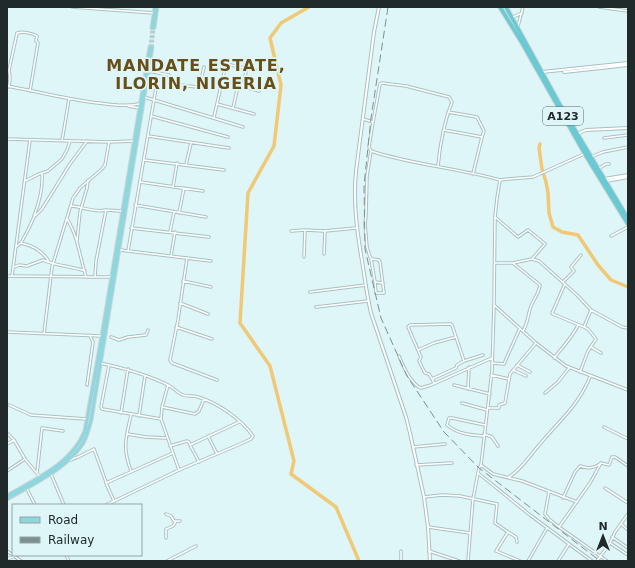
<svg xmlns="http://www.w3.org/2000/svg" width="635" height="568" font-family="'DejaVu Sans',sans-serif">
  <rect width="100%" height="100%" fill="#def6f8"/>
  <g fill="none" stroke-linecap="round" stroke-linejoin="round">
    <!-- river -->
    <path stroke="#f0c876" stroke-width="3.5" d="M309,7L281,23L270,38L281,85L274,146L248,193L240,323L270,366L294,461L291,474L336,507L359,561
      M540,144L539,148L542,169L546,182L548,193L549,213L553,227L562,232L578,235L598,265L611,280L628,287"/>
    <!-- primary-tunnel -->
    <path stroke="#b8cdcf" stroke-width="3" stroke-dasharray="3 1.5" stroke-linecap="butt" d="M150,47L152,28
      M152,47L154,28"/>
    <defs>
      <path id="minor" d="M72,7L154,13
        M599,7L628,11
        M513,17L522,13
        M518,26L523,7
        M216,62L255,70
        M148,71L169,75L170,82L172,84L197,87L200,85L204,67
        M221,81L259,91
        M7,86C35,91 62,98 90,102C107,104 122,107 139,104
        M9,87L10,78L9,70L17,33C22,31 32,33 37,36L36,41L38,43L30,91
        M242,87L247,68
        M144,97L243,127
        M217,104L254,114
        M128,106L140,108
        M233,108L238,86
        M151,116L228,137
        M214,117L226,64
        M363,119L373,122L369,147L371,151C413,165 458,168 500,180L508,179L533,177L584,154
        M373,122L380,84L382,83L406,86L449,97L452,102C444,122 440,145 438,166
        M444,130L482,137L484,131L477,117L448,112
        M148,136L229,148
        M604,138L628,135
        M7,139L109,142L134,141
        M62,141L69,99
        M371,151L367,176L366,215L365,224L367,247L370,257L372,259L379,260L380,262L384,293H376L375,282
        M591,157L603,152L628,147
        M144,160L224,170
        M186,165L191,143
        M598,169L606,164H609
        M473,174L482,137
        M25,181L39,174L48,171L62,159L67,150L70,141
        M140,182L203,191
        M173,187L177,163
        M135,205L206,217
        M71,206C85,207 92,213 106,210
        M179,213L184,188
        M34,216C40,201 43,189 42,173
        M495,217L518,237L528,230L544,243L545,244L532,259
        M67,219C78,236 80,258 86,277
        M131,228L209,237
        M291,231L305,230
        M170,232L174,212
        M611,236L628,227
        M77,241L80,212L87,188L88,180
        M21,243L28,230L34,217L42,209L70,164L87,141
        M17,246L21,243C34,246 43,251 49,262
        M120,250L211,261
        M128,251L156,88
        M324,254L325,231
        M171,256L175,232
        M304,257L305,230L325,231L356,228
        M187,258L178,320L170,360L172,363L217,380
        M371,259L375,282L383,283
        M495,263H513L532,259L539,261L577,295L591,310L622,327L628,328
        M514,264L540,285C539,293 534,299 531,306C528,314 528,323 523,331
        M14,267L19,265L27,266L43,260C56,266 71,266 85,271
        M7,276L112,277
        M12,276L30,140
        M95,277L96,261L106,210L121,211
        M183,281L211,287
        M563,282L574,271L571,267L581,255
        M565,284C560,294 557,303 552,313L553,314L584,327L588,329L596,339L588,351L580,372
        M310,292L366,285
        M180,303L208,314
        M494,305L536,343L566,366L628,390
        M316,307L368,301
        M176,327L212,339
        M584,327L591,310
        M7,332L101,336
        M44,334L52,267L73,198L80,188L102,169L105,165L109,142
        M111,337L119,340L128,337L146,335L148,330
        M456,337L434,343L418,350L408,327L410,325L451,324L452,325L464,361
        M591,347L601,353
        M418,350L421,357L419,361L425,373L429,374L432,379
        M399,356C403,366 411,384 421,388L431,385L492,358
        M554,358C562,348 574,335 578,325
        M100,363C123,368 146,374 168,385C173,387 177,393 183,395C188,397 193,395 198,397C218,403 241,419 253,436L251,439L238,445L179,470L106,505
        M492,363L504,364L520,328
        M109,365L101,407L102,409L161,419
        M517,365L530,372
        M513,370L526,376
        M491,375L509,379
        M434,383L432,379L456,368L457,365L464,361L483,355
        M87,385L93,342L90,336
        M168,385L162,407L161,419L179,470
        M454,385L490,394
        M468,389L469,367
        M545,393L558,382L569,368
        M462,403L487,410
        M9,405L31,415L86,419
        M162,407L195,414L199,411L204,399
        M488,408H499V405L505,403L510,374L536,343
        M121,413L128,369
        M139,416L145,376
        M604,427L628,439
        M7,433L14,440L25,459L40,477
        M127,434L146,437L166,438
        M484,434L492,437L498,446
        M208,436L217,454
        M484,436C470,435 458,434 447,425L449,418H452L485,425
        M7,444L14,440
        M190,445L199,462
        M170,446L187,441L189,442L190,445L239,422
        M413,447L445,444
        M70,460L78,457L94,449L106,482
        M601,463L590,483L559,527L607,561
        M416,465L452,463
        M481,465L493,474L522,481L577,502
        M7,471L25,459
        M131,471C122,447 126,438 131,415
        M37,473L42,428L63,431
        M478,473L530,515L592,561
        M51,474L64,505
        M509,477C522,469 530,455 540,444C560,420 578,406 590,377
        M605,488L628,503
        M27,489L35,505
        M549,492L545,514L549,519L559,527
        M424,497L442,495L460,496L497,504L495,523L508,532L496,551L520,561
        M563,498L575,472L580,466C588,469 595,468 601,463L609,465L612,457H615L628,466
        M114,501L106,483L173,453
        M166,514L171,516L174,521H180
        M621,524L628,530
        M428,527L470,533
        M508,532L516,537L517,542
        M612,537L628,548
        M166,538V529L173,526L176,521
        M610,543L628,555
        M7,551L21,561
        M429,551L459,561
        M66,555L69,561
        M7,559L17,555
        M167,561L196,546
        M401,561V551
        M468,561L473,499L479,468L481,465L492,371L494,305L495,217L497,198L500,180
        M528,561L547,528
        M558,561L569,544
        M597,561L610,543L615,532L628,514"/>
      <path id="tertiary" d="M379,7L374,32L356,171C353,202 357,231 362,261C365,279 367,296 371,313L406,417L410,433L424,497L428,527L430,561
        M542,72L628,63
        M564,72L628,65
        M577,134L586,130L628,128
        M604,179L628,175
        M606,181L628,177"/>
      <path id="primary" d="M152,28L155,7
        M154,28L157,7
        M7,496C36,479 72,464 85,431L102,336L150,47
        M7,499C32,484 67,469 83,443C87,436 89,428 91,420L152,47"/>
      <path id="trunk" d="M500,7L521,41L585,154L628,224
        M506,7L560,105L628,219"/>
    </defs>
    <!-- minor casing -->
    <use href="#minor" stroke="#a9c0c3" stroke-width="3.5"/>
    <!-- tertiary casing -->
    <use href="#tertiary" stroke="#a9c0c3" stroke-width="4"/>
    <!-- primary casing -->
    <use href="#primary" stroke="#d3d4d5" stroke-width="5"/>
    <!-- trunk casing -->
    <use href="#trunk" stroke="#d3d4d5" stroke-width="5.5"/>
    <!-- minor -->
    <use href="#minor" stroke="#fff" stroke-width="1.5"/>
    <!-- tertiary -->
    <use href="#tertiary" stroke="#fff" stroke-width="2"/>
    <!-- primary -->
    <use href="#primary" stroke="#8fd7df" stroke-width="3"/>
    <!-- trunk -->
    <use href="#trunk" stroke="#6acad4" stroke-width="3.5"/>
    <!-- rail -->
    <path stroke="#7e8f90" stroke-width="1" stroke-dasharray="8 4" stroke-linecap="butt" d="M388,7L371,118L364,186L365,249L381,318L407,376L444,432L479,468L600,561"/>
  </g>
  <g text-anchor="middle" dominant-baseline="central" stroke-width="3.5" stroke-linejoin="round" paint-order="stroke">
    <!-- shield labels -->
    <rect fill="#def6f8" stroke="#5a6768" stroke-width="1" x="543" y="107" width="40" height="18" rx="3"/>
    <g font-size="11" font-weight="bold" fill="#212a2b">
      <text x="563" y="116">A123</text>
    </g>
    <!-- district labels -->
    <g font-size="16" font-weight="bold" letter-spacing="1" fill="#694f16" stroke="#def6f8">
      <text x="196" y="65">MANDATE ESTATE,<tspan x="196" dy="18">ILORIN, NIGERIA</tspan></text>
    </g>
  </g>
  <!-- border -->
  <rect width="635" height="568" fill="none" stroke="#212a2b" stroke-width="16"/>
  <!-- legend -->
  <rect x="12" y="504" width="130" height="52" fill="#def6f8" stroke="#92a4a6"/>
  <rect x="20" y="517" width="20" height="6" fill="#8fd7df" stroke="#92a4a6"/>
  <text x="48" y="524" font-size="12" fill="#212a2b">Road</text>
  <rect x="20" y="537" width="20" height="6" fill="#7e8f90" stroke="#92a4a6"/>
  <text x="48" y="544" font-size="12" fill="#212a2b">Railway</text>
  <!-- north arrow -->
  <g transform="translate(603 536)" stroke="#def6f8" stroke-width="3" paint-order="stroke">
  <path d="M0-3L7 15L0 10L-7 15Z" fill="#212a2b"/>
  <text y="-6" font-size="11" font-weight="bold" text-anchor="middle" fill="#212a2b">N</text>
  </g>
</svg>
